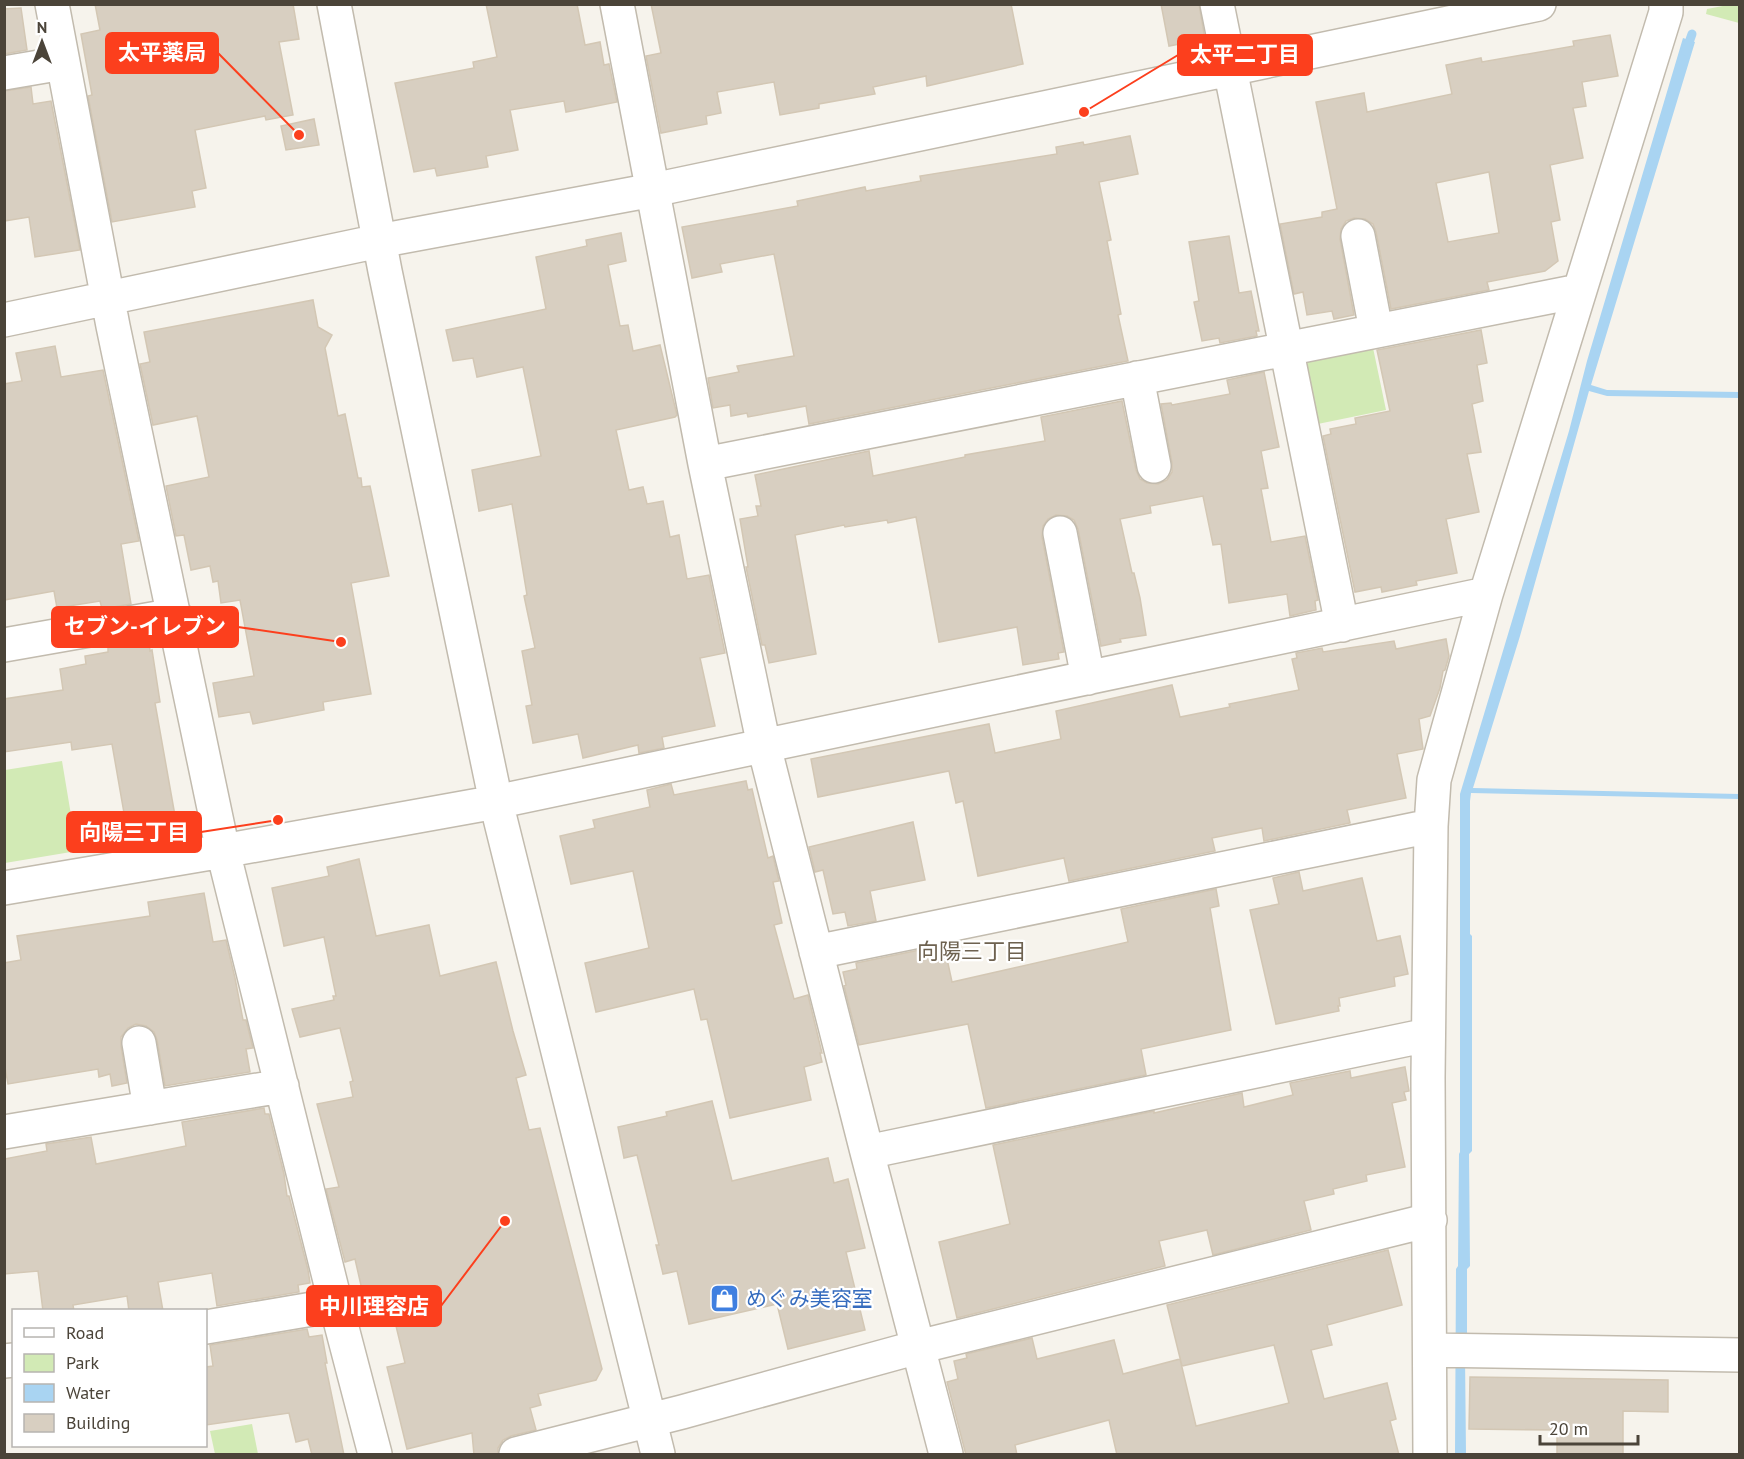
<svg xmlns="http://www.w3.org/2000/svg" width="1744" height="1459" font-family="'PT Sans','Noto Sans JP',sans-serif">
  <rect width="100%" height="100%" fill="#f6f3ec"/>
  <!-- green -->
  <path fill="#d2eab5" d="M1728,5H1739V23L1706,14L1707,9Z
    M1372,343L1386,410L1308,426L1294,359Z
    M62,761L77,851L5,863V770Z
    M252,1424L258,1454H215L210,1431Z"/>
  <!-- water -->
  <path fill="#a9d4f2" d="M1683,38L1695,42L1591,385L1607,390L1739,392V398L1607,396L1589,391L1520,636L1473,788L1739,794V799L1471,793L1470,801V934L1472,936V1151L1469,1154L1470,1266L1467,1269V1353L1465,1355L1466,1454H1455L1456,1269L1458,1266L1459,1154L1460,1152V794L1569,431L1587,361Z"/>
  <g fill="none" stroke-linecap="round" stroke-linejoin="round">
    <!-- stream -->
    <path stroke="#a9d4f2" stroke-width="9" d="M1686,51L1692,34"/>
  </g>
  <!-- building -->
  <path fill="#d8cfc1" stroke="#d3c7b4" stroke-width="1.5" fill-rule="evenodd" d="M95,4H293L299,39L279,42L293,115L266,120L265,116L195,130L206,188L192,191L195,207L112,222L88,96L92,95L81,34L100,30Z
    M486,4H577L585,45L600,42L604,65L609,64L617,102L566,112L564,101L510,110L518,150L486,156L488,167L437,176L435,168L414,172L395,83L474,68L473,62L497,57Z
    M651,4H1011L1023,64L927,86L926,76L873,87L875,94L819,104V108L780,115L774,82L717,92L721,113L706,116L707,124L661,133L646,56L661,53Z
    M1161,4H1199L1205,39L1169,46Z
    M21,8L27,50L4,54V9Z
    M1610,35L1618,76L1582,82L1586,106L1573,108L1583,158L1550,165L1560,220L1551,222L1558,261L1545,271L1487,282L1489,290L1391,309L1376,232L1373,224L1365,219L1354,218L1346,221L1341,229L1340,239L1354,315L1334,319L1332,311L1307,315L1303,292L1294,294L1280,224L1322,217V212L1337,209L1316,102L1364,93L1367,112L1452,94L1446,65L1481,58L1482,62L1574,46L1573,41ZM1489,172L1499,233L1448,242L1436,183Z
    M31,87L33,104L51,101L80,250L35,257L29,217L4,221V91Z
    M314,119L319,145L286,150L281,126Z
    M1130,136L1138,174L1099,182L1111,240L1107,241L1121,314L1118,315L1128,361L809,424L806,406L748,417L747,413L731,416L730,405L713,408L708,378L739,372L737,366L794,356L774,254L720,264L722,272L692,278L682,227L798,206L797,201L865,187L866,191L921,181L920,176L1057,154L1056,147L1083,142L1084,145Z
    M621,233L626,261L608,265L620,326L628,325L633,351L660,345L677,415L675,417L616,430L629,490L643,487L647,504L663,501L670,537L679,535L687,579L709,575L725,653L700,658L715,726L662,737L664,748L639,753L638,745L583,758L578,734L533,743L526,706L532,705L522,651L535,648L524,596L527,595L512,504L479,511L472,470L541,456L523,367L477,377L473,358L453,361L446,330L546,309L536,257L587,246L586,240Z
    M1229,236L1239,293L1251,291L1259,331H1256L1257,336L1220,343L1219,338L1202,341L1194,302L1199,301L1189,242Z
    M313,300L318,327L332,335L325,348L338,416L345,414L358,478H361L362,487L370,486L389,576L351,583L371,694L323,702L324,710L253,724L250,712L219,717L213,683L254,676L240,600L221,603L218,581L213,582L210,566L191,570L184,535L176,536L166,486L209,477L197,416L153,425L140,364L150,362L144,332Z
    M1481,330L1487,363L1477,365L1483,401L1472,404L1481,452L1467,454L1479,512L1446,519L1457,573L1416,581L1417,585L1382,592L1381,587L1355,592L1323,436L1331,434L1330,429L1356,424L1355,418L1390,411L1377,350Z
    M55,346L61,377L103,370L139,541L121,544L131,604L102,609L100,601L57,608L54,591L4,600V384L22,381L16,353Z
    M1264,372L1279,447L1261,451L1268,488L1261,489L1271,542L1305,536L1318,600L1315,601L1316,610L1290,616L1287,594L1229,603L1221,544L1213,545L1203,496L1150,506L1151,513L1120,519L1132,573H1134L1140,598L1146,635L1120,639L1121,642L1101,646L1078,529L1074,520L1067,516L1056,515L1048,519L1043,526L1042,537L1064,652L1058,653L1059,659L1023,665L1017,627L939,642L916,517L888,523L887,520L845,527L844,525L795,535L816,654L769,663L765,645H762L746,567H748L740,519L758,516L756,506H761L755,475L869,451L873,476L965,457V455L1045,441L1041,417L1122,401L1136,470L1140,479L1147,483L1158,484L1167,480L1172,472V463L1161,404L1171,403L1172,405L1230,394L1227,380Z
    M1446,639L1449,656L1445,670L1443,671L1440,688L1430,716L1419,719L1423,749L1397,754L1406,798L1347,810L1350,823L1264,841L1262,828L1212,838L1215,851L1069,881L1064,858L978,876L963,801L956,803L949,771L818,797L811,759L989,724L995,753L1061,739L1056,711L1172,685L1180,717L1230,707L1229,704L1299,690L1292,659L1297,658L1296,653L1322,648L1323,652L1394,641L1396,649Z
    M137,641V645L149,643L150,651L152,650L160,702L155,703L177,827L128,836L112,744L72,750L71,742L4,752V699L63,690L60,669L86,664L85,656L108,652V646Z
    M746,781L748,790L752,789L768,858L773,856L779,881L773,882L782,923L774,925L794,999L808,995L822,1053H820L822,1062L804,1067L811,1100L730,1118L707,1019L701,1020L694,989L596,1012L585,963L649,948L633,871L571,884L560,836L595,828L593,820L650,807L647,790L671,784L674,795Z
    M913,822L925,880L870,891L876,921L848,926L845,912L833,914L823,870L815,872L809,847Z
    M359,859L376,936L429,925L440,976L496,962L513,1031L526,1075L516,1078L529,1130L540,1128L602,1369L596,1380L538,1394L541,1405L530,1408L536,1430L511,1436L503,1440L498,1448V1455H474L472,1433L407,1449L387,1367L405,1363L389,1297L365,1303L355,1259L345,1262L326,1189L339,1187L317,1104L353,1097L350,1082L353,1081L340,1028L300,1037L292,1009L334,1000L333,996H336L324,937L284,946L272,888L329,876L327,867Z
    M1299,872L1303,891L1362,878L1377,941L1400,936L1408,974L1394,977L1395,986L1339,998L1340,1006H1338L1339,1011L1276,1024L1250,910L1279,904L1273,878Z
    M1216,889L1219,906L1210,908L1231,1030L1141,1049L1146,1075L986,1108L968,1024L859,1045L844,986L846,985L843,972L857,969L856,963L944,945L952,982L1128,942L1121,909Z
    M204,893L213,942L226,940L235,978L243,1020H246L253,1048L246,1049L250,1072L165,1086L157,1040L154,1032L146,1026L136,1024L128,1028L121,1037V1046L127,1083L112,1086L110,1074L99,1077L98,1069L8,1084L4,1062V963L21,960L17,936L150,916L148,902Z
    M1405,1067L1409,1091L1404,1092L1406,1100L1392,1103L1405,1167L1366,1175L1367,1181L1333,1189L1334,1194L1304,1201L1311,1230L1213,1255L1207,1230L1159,1241L1165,1266L957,1318L939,1242L1010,1224L993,1145L1154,1111V1113L1242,1093L1244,1107L1293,1095L1290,1083L1350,1071L1351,1078Z
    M712,1101L732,1181L828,1158L834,1183L848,1179L865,1248L846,1252L865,1330L788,1349L777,1304L689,1324L677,1271L663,1274L656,1245H659L637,1155L624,1158L618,1127L667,1116L666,1112Z
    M264,1108L265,1114H269L284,1174L287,1196H289L308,1270L310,1283L298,1285L299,1292L217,1306L212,1273L158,1282L163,1311H129L127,1296L73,1305L74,1311H43L38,1271L4,1274V1159L47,1151L46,1144L91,1137L96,1164L186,1146L182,1122Z
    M1388,1250L1402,1305L1327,1325L1332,1345L1311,1350L1324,1399L1387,1383L1396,1419L1390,1421L1399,1455H1117L1109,1420L1015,1445L1017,1455H966L947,1382L958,1379L954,1361L967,1358L966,1354L1032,1338L1037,1359L1114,1340L1123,1374L1180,1359L1196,1426L1289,1403L1274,1345L1182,1366L1167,1305Z
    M307,1329L309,1337L322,1335L327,1363H325L344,1455H312L308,1439L296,1442L289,1413L206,1425V1367L213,1366L210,1345Z
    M1470,1377L1668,1380V1412L1623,1411V1455H1557V1430L1469,1429Z"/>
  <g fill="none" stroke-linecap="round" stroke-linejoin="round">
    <defs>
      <path id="minor" d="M52,4L113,326L223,851L336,1305L375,1454
        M334,4L385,271L496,802L658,1454
        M617,4L705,464L764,746L867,1152L946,1454
        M1217,4L1342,625
        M4,73L63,63
        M1358,236L1376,330
        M4,320L379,241L653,190L1539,4
        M1137,378L1154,466
        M705,464L1579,291
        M1060,533L1088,678
        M4,645L175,615
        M4,888L223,851L496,802L1486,594
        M816,952L1431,826
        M139,1043L150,1108
        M4,1132L282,1086
        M867,1152L1428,1035
        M206,1327L336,1305
        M1430,1350L1740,1355
        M4,1361L14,1360
        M516,1454L682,1412L918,1347L1430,1220
        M1430,1454L1428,1078L1431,826L1434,780L1486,594L1666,12V4"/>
    </defs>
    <!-- minor casing -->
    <use href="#minor" stroke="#c2bbae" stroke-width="36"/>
    <!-- minor -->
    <use href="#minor" stroke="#fff" stroke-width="33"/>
  </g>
  <!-- icons -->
  <defs>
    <symbol id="shop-square" viewBox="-11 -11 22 22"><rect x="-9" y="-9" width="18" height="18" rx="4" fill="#3f7fe0" stroke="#fff"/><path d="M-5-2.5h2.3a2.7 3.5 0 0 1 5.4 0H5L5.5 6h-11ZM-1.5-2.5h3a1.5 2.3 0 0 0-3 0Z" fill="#fff"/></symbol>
  </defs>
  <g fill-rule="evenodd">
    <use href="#shop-square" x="708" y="1282" width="33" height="33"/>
  </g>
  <g text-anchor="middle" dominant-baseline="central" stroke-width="4.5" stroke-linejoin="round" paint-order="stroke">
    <!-- shop labels -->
    <g font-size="21" fill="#366cbe" stroke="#fff" text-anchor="start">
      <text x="746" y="1298">めぐみ美容室</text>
    </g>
    <!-- neighbourhood labels -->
    <g font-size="22" fill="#6e6250" stroke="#fff">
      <text x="972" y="951">向陽三丁目</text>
    </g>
  </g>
  <!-- callouts -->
  <path fill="none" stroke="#fc3f1d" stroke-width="2" d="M299 135L218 53M1084 112L1178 55M341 642L238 627M278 820L201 832M505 1221L441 1306"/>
  <g fill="#fc3f1d" stroke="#fff" stroke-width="2">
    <circle cx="299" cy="135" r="6"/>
    <circle cx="1084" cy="112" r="6"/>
    <circle cx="341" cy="642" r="6"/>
    <circle cx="278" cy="820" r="6"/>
    <circle cx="505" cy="1221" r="6"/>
  </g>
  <g fill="#fc3f1d" stroke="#fc3f1d" stroke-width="2">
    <rect x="106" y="33" width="112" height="40" rx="6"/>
    <rect x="1178" y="35" width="134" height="40" rx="6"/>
    <rect x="52" y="607" width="186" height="40" rx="6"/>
    <rect x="67" y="812" width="134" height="40" rx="6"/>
    <rect x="307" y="1286" width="134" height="40" rx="6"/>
  </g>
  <g font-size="22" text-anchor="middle" font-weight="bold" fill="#fff">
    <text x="162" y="60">太平薬局</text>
    <text x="1245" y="62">太平二丁目</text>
    <text x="145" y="634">セブン-イレブン</text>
    <text x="134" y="840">向陽三丁目</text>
    <text x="374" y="1314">中川理容店</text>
  </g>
  <!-- border -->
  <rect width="1744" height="1459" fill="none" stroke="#4b4439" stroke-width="12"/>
  <!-- legend -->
  <rect x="12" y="1309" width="195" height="138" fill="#ffffff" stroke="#b7b4b0" stroke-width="1.5"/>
  <rect x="24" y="1328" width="30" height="9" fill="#ffffff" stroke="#b7b4b0" stroke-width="1.5"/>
  <text x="66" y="1339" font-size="18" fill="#4b4439">Road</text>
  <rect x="24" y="1354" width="30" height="18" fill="#d2eab5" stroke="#b7b4b0" stroke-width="1.5"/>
  <text x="66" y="1369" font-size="18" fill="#4b4439">Park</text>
  <rect x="24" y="1384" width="30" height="18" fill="#a9d4f2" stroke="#b7b4b0" stroke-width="1.5"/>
  <text x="66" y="1399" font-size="18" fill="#4b4439">Water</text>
  <rect x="24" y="1414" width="30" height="18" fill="#d8cfc1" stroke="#b7b4b0" stroke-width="1.5"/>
  <text x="66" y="1429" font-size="18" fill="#4b4439">Building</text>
  <!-- north arrow -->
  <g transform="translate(42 42)" stroke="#ffffff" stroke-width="4.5" paint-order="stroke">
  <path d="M0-4.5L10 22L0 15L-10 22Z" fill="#4b4439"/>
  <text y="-9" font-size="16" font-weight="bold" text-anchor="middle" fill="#4b4439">N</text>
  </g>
  <!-- scale -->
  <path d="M1540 1435v9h98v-9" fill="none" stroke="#4b4439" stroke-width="3"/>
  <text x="1549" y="1435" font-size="18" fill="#4b4439" stroke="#ffffff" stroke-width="4.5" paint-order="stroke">20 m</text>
</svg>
